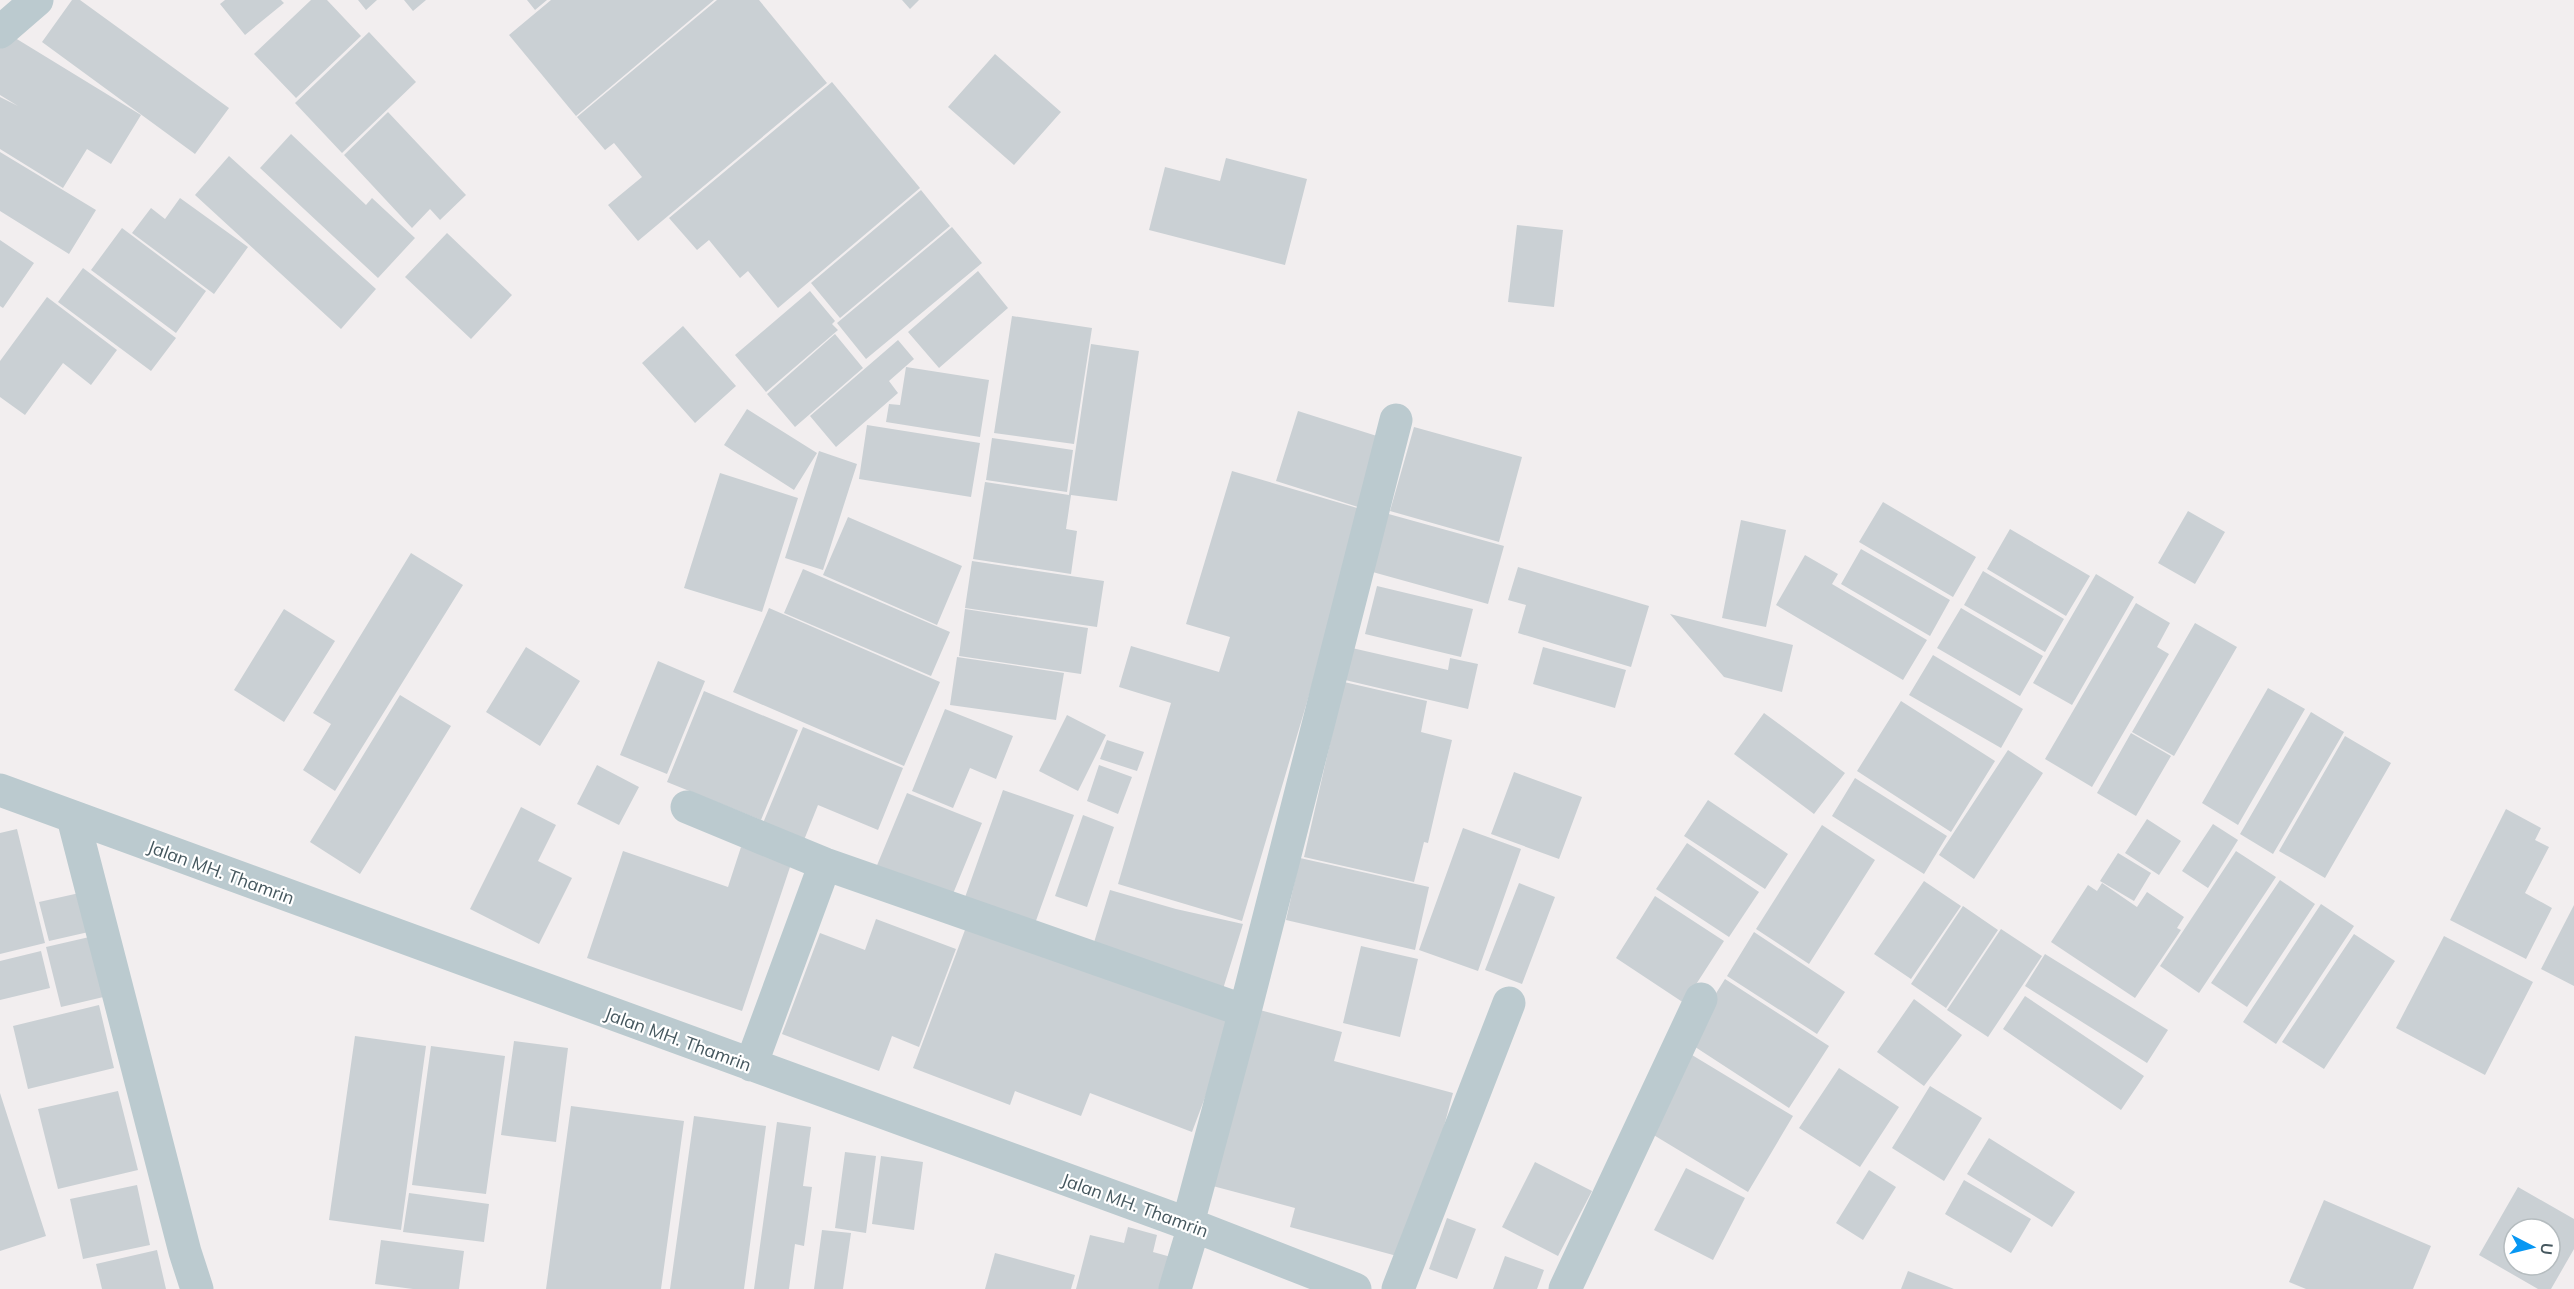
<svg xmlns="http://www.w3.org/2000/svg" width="2574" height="1289" font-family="Mulish,sans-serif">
  <rect width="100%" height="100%" fill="#f2eeef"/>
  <!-- building -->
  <path fill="#cad0d4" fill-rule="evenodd" d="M72,0H80L229,108L195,154L42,42Z
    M225,0H281L284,3L245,35L220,4Z
    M311,0H327L361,36L296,98L254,54Z
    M358,0H377L366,10Z
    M404,0H426L413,11Z
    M527,0H547L535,10Z
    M551,0H714L576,116L509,35Z
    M717,0H759L827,83L638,241L608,205L642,177L614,143L605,150L577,117Z
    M902,0H919L910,9Z
    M369,32L416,82L342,153L295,103Z
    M7,33L141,115L111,164L87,149L63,188L0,149V97L18,106L0,95V45Z
    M995,54L1061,112L1014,165L948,107Z
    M832,82L920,188L778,308L748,271L740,278L709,240L697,250L669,218Z
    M388,112L466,195L440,220L430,209L412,228L344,155Z
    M291,134L366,205L372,198L415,238L378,278L260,168Z
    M0,152L96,210L69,254L0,211Z
    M229,156L376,289L341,329L195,195Z
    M1226,158L1307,179L1285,265L1149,230L1165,167L1220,181Z
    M921,190L950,226L840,318L811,283Z
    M180,198L248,247L214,294L132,233L151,208L165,219Z
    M1517,225L1563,230L1554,307L1508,302Z
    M952,227L982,263L866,359L837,323Z
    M122,228L206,291L176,333L91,270Z
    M447,233L512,295L471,339L405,277Z
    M0,240L34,263L3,308L0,306Z
    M83,268L176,338L151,371L58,302Z
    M978,271L1008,308L939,368L908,332Z
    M810,291L835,321L832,324L838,330L766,392L735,355Z
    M47,297L117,350L91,385L63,363L25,415L0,397V361Z
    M1012,316L1092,328L1074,444L994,433Z
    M683,326L736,386L695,423L642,363Z
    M835,334L863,368L795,427L767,394Z
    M898,340L914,359L889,381L898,393L836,447L810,416Z
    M1091,344L1139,351L1117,501L1071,495L1066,529L1077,531L1071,574L973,559L985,482L1069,495Z
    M906,367L989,380L980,437L886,422L889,404L900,405Z
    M747,409L817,453L794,490L724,445Z
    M1298,411L1380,437L1358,507L1276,481Z
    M867,425L980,443L971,497L859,479Z
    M1414,427L1522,457L1499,542L1390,511Z
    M992,438L1073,450L1067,492L986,480Z
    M819,451L857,464L823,570L785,558Z
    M1232,471L1364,510L1242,921L1118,884L1171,703L1119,687L1131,646L1219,672L1230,637L1186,624Z
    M720,473L798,498L762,612L684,588Z
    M1883,502L1976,557L1953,597L1859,542Z
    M2188,511L2225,532L2195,584L2158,563Z
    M1385,513L1504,546L1488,604L1369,571Z
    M848,517L962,566L937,625L823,575Z
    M1741,520L1786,530L1766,627L1722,618Z
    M2010,529L2090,576L2066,616L1987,569Z
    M1861,549L1950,600L1930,636L1841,584Z
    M411,553L463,585L335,791L303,770L331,724L313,713Z
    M1805,555L1838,574L1832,584L1927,640L1903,680L1776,605Z
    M972,561L1104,581L1097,627L965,608Z
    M1518,567L1649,606L1631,667L1518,633L1526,605L1508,600Z
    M803,569L950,632L931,676L784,613Z
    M1983,571L2064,619L2045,652L1964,605Z
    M2096,574L2134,597L2072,705L2033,683Z
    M1377,586L1473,609L1461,657L1365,634Z
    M2136,603L2170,623L2157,647L2169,654L2092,787L2045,759Z
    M769,608L940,682L904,766L733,692Z
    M1961,608L2043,656L2020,696L1937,648Z
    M284,609L335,641L284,722L234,690Z
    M965,609L1088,628L1081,674L959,656Z
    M1670,614L1793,645L1782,692L1724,677Z
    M2195,623L2237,647L2174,756L2132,732Z
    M526,647L580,681L540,746L486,712Z
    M1543,647L1626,670L1615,708L1533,684Z
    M1352,648L1448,670L1450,658L1478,664L1468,709L1345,680Z
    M1933,655L2023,709L2001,748L1909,695Z
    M957,657L1064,673L1056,720L950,705Z
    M658,661L705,681L667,774L620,755Z
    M1344,682L1427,701L1421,732L1452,740L1428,843L1424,842L1414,882L1304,857Z
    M2268,688L2305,709L2238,825L2202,803Z
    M704,691L798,730L761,820L667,782Z
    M400,695L451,726L360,874L310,842Z
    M1901,701L1995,761L1951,832L1857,771Z
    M945,709L1013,736L996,779L970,768L953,808L912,791Z
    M2311,712L2344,732L2273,854L2240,834Z
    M1764,713L1845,773L1814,814L1734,754Z
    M1067,715L1106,735L1078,791L1039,771Z
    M803,727L903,768L878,830L818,805L802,845L761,828Z
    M2131,733L2171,756L2136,816L2097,793Z
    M2345,736L2391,763L2325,878L2279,851Z
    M1107,740L1144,752L1137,771L1100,759Z
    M2008,750L2043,773L1974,879L1939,855Z
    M597,765L639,787L619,825L577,804Z
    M1099,765L1132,777L1118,814L1087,801Z
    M1514,772L1582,797L1559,859L1491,834Z
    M1855,778L1947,836L1924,874L1832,816Z
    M1003,790L1074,815L1033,929L963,903Z
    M907,793L982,823L948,906L873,875Z
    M1708,800L1788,854L1765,889L1684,836Z
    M521,807L556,825L538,861L572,878L539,944L470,909Z
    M2506,809L2541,828L2535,840L2549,847L2525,893L2552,908L2526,959L2450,920Z
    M1083,815L1114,827L1087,907L1055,896Z
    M2147,819L2181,841L2159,875L2125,853Z
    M2213,824L2238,840L2208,888L2182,871Z
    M1822,825L1875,860L1809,964L1756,929Z
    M1463,828L1521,849L1478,971L1419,950Z
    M17,829L45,943L0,954V833Z
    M1687,843L1759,892L1729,937L1656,889Z
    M741,847L791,864L742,1011L587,958L623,851L728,887Z
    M2236,851L2276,877L2199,993L2160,966Z
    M2118,853L2151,873L2134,901L2100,881Z
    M1300,858L1429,887L1415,950L1286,920Z
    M2280,880L2315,904L2247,1007L2211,983Z
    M1924,881L1961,906L1911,979L1874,954Z
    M1519,883L1555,897L1522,984L1485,970Z
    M2102,883L2137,907L2147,892L2184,917L2177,928L2181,930L2135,998L2051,942L2088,885L2097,891Z
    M1110,890L1176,909L1243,924L1223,989L1092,949Z
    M84,892L93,931L49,941L39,902Z
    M1655,896L1724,941L1684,1003L1616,958Z
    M2321,904L2354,926L2276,1044L2243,1022Z
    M2574,905V986L2541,969Z
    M1963,906L1998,930L1946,1008L1911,984Z
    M876,919L956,949L919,1047L892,1036L879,1071L782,1034L820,933L865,950Z
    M968,922L1233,1023L1192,1132L1090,1093L1081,1116L1015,1091L1010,1105L913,1068Z
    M2001,929L2042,956L1988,1037L1947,1010Z
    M1754,932L1845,992L1817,1034L1727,976Z
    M2354,934L2395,961L2324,1069L2282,1042Z
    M98,935L112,995L61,1007L46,947Z
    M2444,936L2533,982L2485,1075L2396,1028Z
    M1361,946L1418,959L1400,1037L1343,1023Z
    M41,951L50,988L0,1000V961Z
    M2045,954L2168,1030L2147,1063L2025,986Z
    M1725,979L1829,1046L1789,1108L1686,1041Z
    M2025,996L2144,1076L2121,1110L2003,1029Z
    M1914,999L1962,1035L1924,1086L1877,1052Z
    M99,1005L114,1068L28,1089L13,1026Z
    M1256,1009L1342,1032L1334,1061L1453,1093L1408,1259L1290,1227L1295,1208L1209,1185Z
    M355,1036L426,1046L401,1230L329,1220Z
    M514,1041L568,1048L556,1142L501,1135Z
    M431,1046L505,1056L486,1194L412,1185Z
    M1692,1055L1793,1116L1748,1192L1647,1131Z
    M1839,1068L1899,1107L1860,1167L1799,1128Z
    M1930,1086L1982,1118L1944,1181L1892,1148Z
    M118,1091L138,1170L58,1189L38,1109Z
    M0,1093L46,1236L0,1251Z
    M571,1106L684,1121L661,1289H546Z
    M694,1116L766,1126L744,1289H670Z
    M777,1122L811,1127L803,1186L812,1187L804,1246L795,1244L789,1289H754Z
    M1989,1138L2075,1192L2052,1227L1967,1174Z
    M845,1152L876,1156L866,1233L835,1228Z
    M881,1156L923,1162L914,1230L872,1224Z
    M1535,1162L1592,1191L1558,1256L1502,1227Z
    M1686,1168L1745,1198L1713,1260L1654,1230Z
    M1869,1170L1896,1187L1863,1240L1836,1223Z
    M1964,1180L2031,1219L2011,1253L1945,1214Z
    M137,1185L150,1245L83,1259L70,1199Z
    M2518,1187L2574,1219V1249L2551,1289H2538L2479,1255ZM2514,1229H2550V1265H2514Z
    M409,1193L489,1204L484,1242L403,1232Z
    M2324,1200L2431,1246L2413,1289H2306L2289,1282Z
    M1447,1218L1476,1229L1457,1279L1429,1269Z
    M1128,1227L1157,1235L1153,1252L1171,1257L1162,1289H1076L1090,1235L1124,1243Z
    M822,1230L851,1233L843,1289H814Z
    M381,1240L464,1251L459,1289H413L375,1284Z
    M157,1250L166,1289H102L96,1264Z
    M995,1253L1075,1275L1071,1289H985Z
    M1505,1256L1544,1270L1537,1289H1493Z
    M1908,1271L1954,1289H1901Z"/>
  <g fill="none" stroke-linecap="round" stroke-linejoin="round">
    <!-- minor -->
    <path stroke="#bbcacf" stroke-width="33" d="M0,32L37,0
      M0,790L1194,1226L1355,1289
      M687,807L825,864L1245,1011
      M73,818L185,1252L197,1289
      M751,1065L825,864
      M1188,1223L1245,1011L1396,420
      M1175,1289L1194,1226
      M1398,1289L1509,1003
      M1565,1289L1701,999"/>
  </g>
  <g text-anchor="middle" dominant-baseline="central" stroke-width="4.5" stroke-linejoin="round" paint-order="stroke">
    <!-- street labels -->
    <g font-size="18" fill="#45575e" stroke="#fff">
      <text transform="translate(221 872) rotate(20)">Jalan MH. Thamrin</text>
      <text transform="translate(678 1039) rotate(20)">Jalan MH. Thamrin</text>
      <text transform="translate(1135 1205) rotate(20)">Jalan MH. Thamrin</text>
    </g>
  </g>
  <!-- north arrow -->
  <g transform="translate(2532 1247) rotate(97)"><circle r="28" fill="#ffffff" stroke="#b5bcbf" stroke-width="1.5"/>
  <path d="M0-4.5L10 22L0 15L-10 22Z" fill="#0797f3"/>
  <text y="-9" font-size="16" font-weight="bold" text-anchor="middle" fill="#45575e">U</text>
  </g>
</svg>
